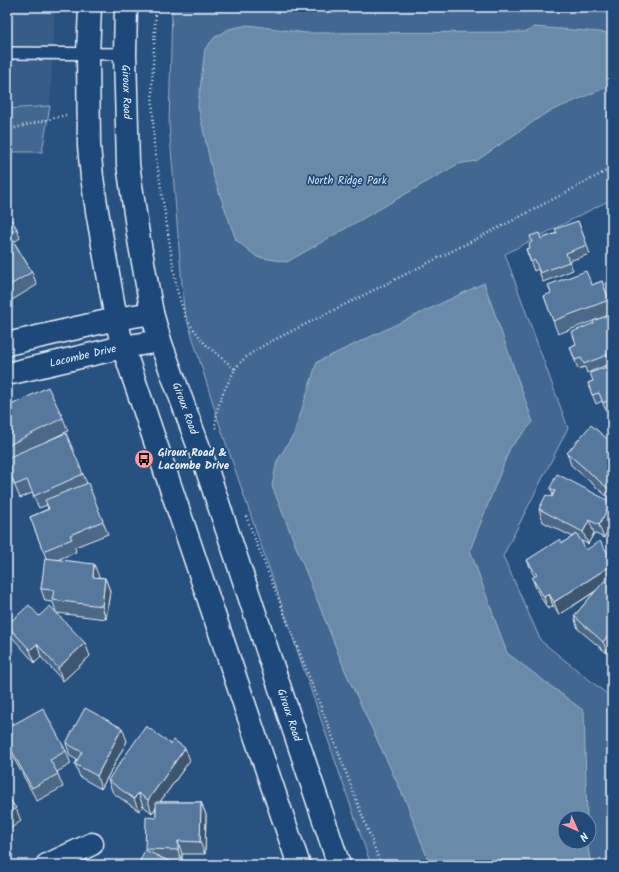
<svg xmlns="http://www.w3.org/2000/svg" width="619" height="872" font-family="Kalam,sans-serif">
  <rect width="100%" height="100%" fill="#27517f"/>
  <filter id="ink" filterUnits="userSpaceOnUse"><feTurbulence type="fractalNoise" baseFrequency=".025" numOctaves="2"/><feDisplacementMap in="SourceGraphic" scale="8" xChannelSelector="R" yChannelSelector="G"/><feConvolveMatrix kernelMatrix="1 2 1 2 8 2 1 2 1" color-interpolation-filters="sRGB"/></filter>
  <g filter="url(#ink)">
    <!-- built -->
    <path fill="#355d88" d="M7,7H55L50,106L7,109Z"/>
    <!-- green -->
    <path fill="#436891" stroke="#96acc4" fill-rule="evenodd" d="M172,7H612V199L505,254L568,428L503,556L541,641L612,698L611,837L612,839V865H371L219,423L184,310L169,124ZM565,818H589V842H565Z
      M50,106L42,152H7V109Z"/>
    <!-- water -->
    <path fill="#6b8aaa" stroke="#9db3c9" d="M248,25L306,33L526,32L534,27L612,33V85L546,113L476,161L458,164L287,262L257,257L236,240L213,175L198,106L205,49L215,37L229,29Z
      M484,283L533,422L510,448L470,550L507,653L584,711L587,818H565V842H588V848L591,865H430L407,804L346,673L272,486L277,461L294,434L317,362Z"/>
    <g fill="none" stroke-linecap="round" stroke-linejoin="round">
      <defs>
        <path id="lane" d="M7,53L125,54"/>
        <path id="street" d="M47,865L92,844"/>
        <g id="secondary">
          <path d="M90,7L88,54L89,146L92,177L97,211L116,319L123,347L299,865"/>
          <path id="s1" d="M126,7L125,54L128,164L138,234L152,313L160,341L206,467L339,865"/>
          <path d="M7,344L116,319L152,313"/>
          <path id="s2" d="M7,374L123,347L160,341"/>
        </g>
      </defs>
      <!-- lane casing -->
      <use href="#lane" stroke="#e8f1f8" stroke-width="14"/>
      <!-- street casing -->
      <use href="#street" stroke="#e8f1f8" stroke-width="25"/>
      <!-- secondary casing -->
      <use href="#secondary" stroke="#e8f1f8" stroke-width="25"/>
      <!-- path -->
      <path stroke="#e8f1f8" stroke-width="2.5" stroke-dasharray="1 3" stroke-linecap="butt" d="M156,7L152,85L154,144L177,290L186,319L205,344L235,369L223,393L218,407L215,426L216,429
        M7,130L66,115
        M607,171L612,182
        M235,369C245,356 254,351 268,343L508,223L612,168
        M246,516L333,738L381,865"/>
      <!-- lane -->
      <use href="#lane" stroke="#1f4a7a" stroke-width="11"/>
      <!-- street -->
      <use href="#street" stroke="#1f4a7a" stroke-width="22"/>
      <!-- secondary -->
      <use href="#secondary" stroke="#1f4a7a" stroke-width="22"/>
    </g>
    <!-- wall -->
    <path fill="#4b6787" stroke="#e8f1f8" d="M7,213L17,229L20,238L14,242L32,272L37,285L7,303Z
      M578,221L590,254L569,261L573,270L543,282L538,269L534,271L526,249L530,248L541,239L557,233Z
      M602,281L612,308V314L558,334L544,296L592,285Z
      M612,314V363L587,373L585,367L578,369L570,347L576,344L594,323Z
      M612,365V409L606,411L602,401L596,404L588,383L593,381Z
      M7,407L63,418L68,431L45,442L83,474L108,534L75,547L76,552L57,560L99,577L105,578L110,591L106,619L57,613L90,656L63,681L41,657L35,663L12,637L7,625L39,616L56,612L53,602L45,601L41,589L46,558L30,517L48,509L47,505L39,508L32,493L20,498L9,472L7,467Z
      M612,443V501L571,465L567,453Z
      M550,488L611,502L612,503V522L604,538L594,533L588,544L581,541L586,550L612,565V649L608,654L578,629L574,616L596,591L559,615L553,606L548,609L537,591L532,578L535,577L532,572L527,560L562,543L573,537L543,522L539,509L552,497L553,495Z
      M7,636L8,639L11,664L7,665Z
      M7,728L66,751L71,764L57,772L63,787L37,801L7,746Z
      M127,741L101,789L80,777L75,764L77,760L70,756L66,743Z
      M190,760L160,802H201L206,815L205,854H182V862H170L146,851L145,849L156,818V808L152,813L143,806L139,811L113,793L108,780Z"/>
    <!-- shaded-wall -->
    <path fill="#3d546e" stroke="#e8f1f8" d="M612,455V468L609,459Z
      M611,502L612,503V522L604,538L599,525Z
      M589,520L594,533L588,544L583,532Z
      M94,564L99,577L97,589L93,577Z
      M612,565V580L559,615L554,602Z
      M105,578L110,591L106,619L102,606Z
      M549,594L553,606L548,609L544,597Z
      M612,631V649L608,654L603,642Z
      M7,636L8,639L11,664L7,654Z
      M85,643L90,656L63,681L58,668Z
      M37,644L41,657L35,663L30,650Z
      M122,728L127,741L101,789L97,776Z
      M185,748L190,760L152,813L148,800Z
      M138,793L143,806L139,811L134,799Z
      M201,802L206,815L205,854L200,842Z
      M16,808L21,821L7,831V815Z
      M178,841L182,854V862L178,850Z"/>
    <!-- building -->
    <path fill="#57789d" stroke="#e8f1f8" d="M7,213L17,229L7,235Z
      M578,221L587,245L566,253L569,262L540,273L535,260L531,262L526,249L530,248L529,244L532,242L530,236L539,233L541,239L557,233L555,229Z
      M12,239L32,272L7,287V242Z
      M586,271L592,285L602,281L609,300L553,321L544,296L551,293L548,285Z
      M612,314V338L610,339L612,344V353L584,364L581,358L575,360L570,347L576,344L572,332L594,323L593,321Z
      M612,365V399L603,403L599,393L592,395L588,383L593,381L590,373Z
      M48,387L63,418L7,446V407Z
      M591,425L612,443V455L609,459L612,462V492L567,453Z
      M66,433L83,474L34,496L27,480L15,485L7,466V458Z
      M557,474L611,502L599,525L589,520L583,532L539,509L546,495L552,497L555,491L550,488Z
      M88,483L103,521L70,535L72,539L43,551L30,517L49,509L45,500Z
      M577,534L586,550L600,541L612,560V565L554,602L549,594L544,597L532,578L537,575L527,560L560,539L562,543Z
      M45,558L94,564L93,577L105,578L102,606L52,600L54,590L41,589Z
      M612,572V631L603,642L574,616Z
      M29,605L39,616L50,606L85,643L58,668L37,644L30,650L7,625Z
      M43,708L66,751L50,760L58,774L32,788L7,742V728Z
      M85,708L122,728L97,776L75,764L82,752L66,743Z
      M146,726L171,744L174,740L185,748L148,800L138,793L134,799L108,780Z
      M7,795L16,808L7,815Z
      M156,802H201L200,842L178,841V850L145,849L146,817L156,818Z
      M145,850L175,864L174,865H138Z"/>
  </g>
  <!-- icons -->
  <defs>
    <symbol id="bus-disc" viewBox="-11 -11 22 22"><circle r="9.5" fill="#ff9aa2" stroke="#1f4a7a"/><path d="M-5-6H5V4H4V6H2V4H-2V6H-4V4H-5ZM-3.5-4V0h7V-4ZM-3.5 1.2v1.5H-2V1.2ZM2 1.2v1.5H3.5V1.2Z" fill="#111"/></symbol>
  </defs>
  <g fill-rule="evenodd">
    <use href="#bus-disc" x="133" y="448" width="22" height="22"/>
  </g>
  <g text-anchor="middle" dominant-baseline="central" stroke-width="3.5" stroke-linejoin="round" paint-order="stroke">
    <!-- street labels -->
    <g font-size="11" fill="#e8f1f8" stroke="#1f4a7a">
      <text stroke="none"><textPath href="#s1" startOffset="85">Giroux Road</textPath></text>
      <text stroke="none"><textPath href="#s2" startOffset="78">Lacombe Drive</textPath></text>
      <text stroke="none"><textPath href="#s1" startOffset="409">Giroux Road</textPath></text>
      <text stroke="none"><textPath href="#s1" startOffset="733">Giroux Road</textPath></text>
    </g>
    <!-- park labels -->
    <g font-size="11" fill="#d8e3ee" stroke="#1f4a7a">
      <text x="347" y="181">North Ridge Park</text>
    </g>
    <!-- poi labels -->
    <g font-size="11" font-weight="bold" fill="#e8f1f8" stroke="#1f4a7a" text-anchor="start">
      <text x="158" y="453">Giroux Road &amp;<tspan x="158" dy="13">Lacombe Drive</tspan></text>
    </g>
  </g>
  <!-- margin -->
  <rect width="619" height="872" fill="none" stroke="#1f4a7a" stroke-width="24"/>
  <rect x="12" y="12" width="595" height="848" fill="none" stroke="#e8f1f8" stroke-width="1.5" filter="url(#ink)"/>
  <!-- north arrow -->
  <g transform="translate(577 830) rotate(135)"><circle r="19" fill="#1f4a7a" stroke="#6f8dac"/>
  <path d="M0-3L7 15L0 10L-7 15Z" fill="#ff9aa2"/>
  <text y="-6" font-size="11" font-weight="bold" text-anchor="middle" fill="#e8f1f8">N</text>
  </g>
</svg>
